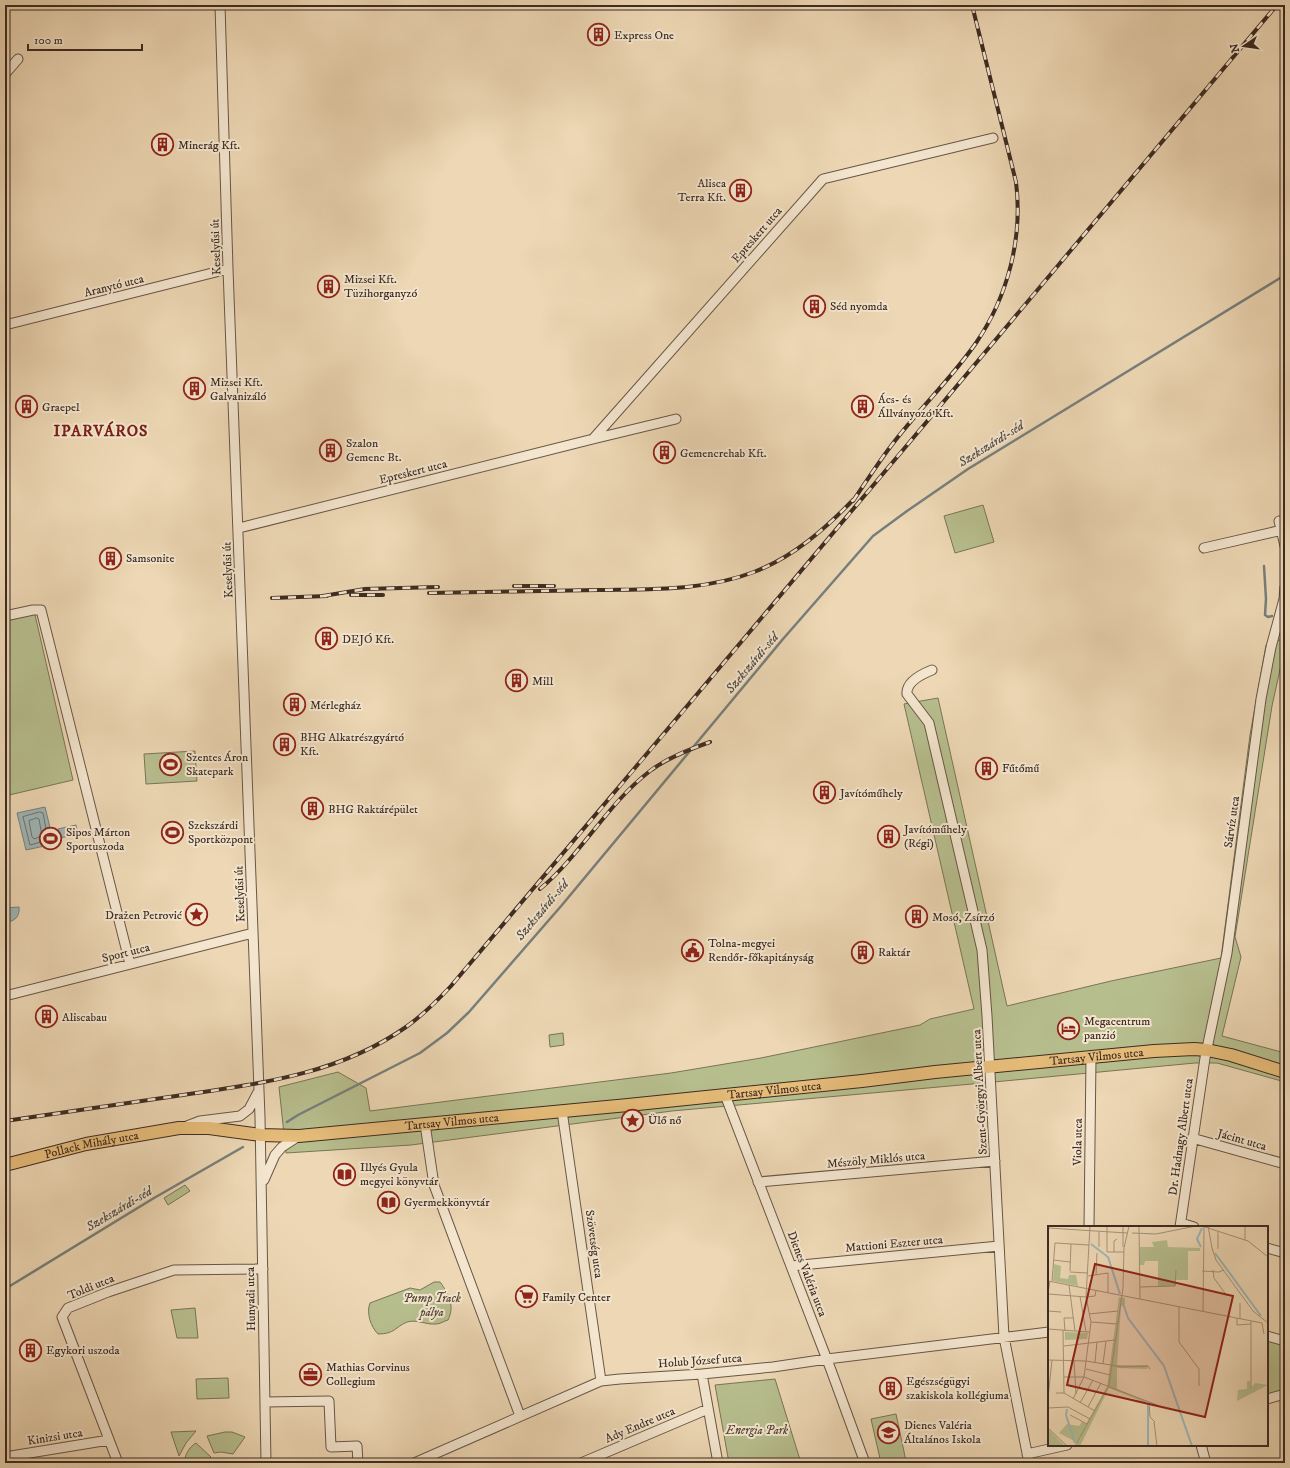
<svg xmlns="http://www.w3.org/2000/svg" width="1290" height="1468" font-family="'IM FELL DW Pica',serif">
  <rect width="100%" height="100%" fill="#edd7b4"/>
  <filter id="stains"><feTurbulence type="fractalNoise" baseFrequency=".005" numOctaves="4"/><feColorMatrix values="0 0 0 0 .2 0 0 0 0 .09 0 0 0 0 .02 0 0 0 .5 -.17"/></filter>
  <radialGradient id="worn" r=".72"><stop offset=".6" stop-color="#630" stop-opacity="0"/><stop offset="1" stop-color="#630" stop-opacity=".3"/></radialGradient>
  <!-- green -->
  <path fill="#b7be8e" stroke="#7a7458" d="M983,505L994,542L955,553L944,516Z
    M33,606L73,780L5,796V612Z
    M1285,638V647L1272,706L1235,937L1241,957L1222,1036L1285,1053V1082L1217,1063H1195L983,1083L672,1111L411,1145L286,1153L279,1087L338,1072L366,1088L370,1111L671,1073L761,1058L920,1025L930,1019L974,1009L904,704L938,698L1007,1006L1111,981L1221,958L1250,735L1266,645Z
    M195,751L197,781L146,784L144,754Z
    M563,1033L564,1045L550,1047L549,1035Z
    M185,1185L190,1191L168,1205L164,1198Z
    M434,1282H440C449,1294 455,1306 448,1320C444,1321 440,1324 436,1324C426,1325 417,1319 407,1322C395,1327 395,1334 378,1334C371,1327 366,1313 370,1303L410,1288L420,1290Z
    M195,1308L198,1338H177L171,1310Z
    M1267,1337L1285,1342V1391L1267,1395Z
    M228,1378L229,1398L197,1399L196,1379Z
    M775,1379L801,1463H729L715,1385Z
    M896,1414L906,1461L895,1463H881L871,1419Z
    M196,1431L186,1443L179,1456L171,1432Z
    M225,1432H232L245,1437L233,1454L221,1452L214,1453L207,1436Z
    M196,1443L211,1457L205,1463H184C185,1455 189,1447 196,1443Z"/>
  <!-- water -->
  <path fill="#9eb7b8" stroke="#777f7c" d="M45,807L54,844L26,850L17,813Z
    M76,825L78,834L60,838L58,829Z
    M19,907C20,916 15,922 5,922V908Z"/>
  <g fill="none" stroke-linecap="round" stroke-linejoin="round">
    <!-- shore -->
    <path stroke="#6e716d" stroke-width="1" d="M40,812L43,813L48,840L30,845L23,817Z
      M37,818L39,819L42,836L34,839L32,837L29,821Z"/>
    <!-- stream -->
    <path stroke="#777f7c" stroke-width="2.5" d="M1264,566L1266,599L1265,615L1268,617L1272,616
      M287,1122L298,1115L420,1053L447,1033L469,1012L562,905L783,639L873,536L907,511L968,469L1285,275
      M5,1289L154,1198L243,1147"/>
    <defs>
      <path id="minor" d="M220,5L228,269L260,1117L266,1463
        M5,74L18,59
        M5,325L228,269
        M593,439L676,419
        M1279,521L1285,546
        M239,528L593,439L823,179L993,138
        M1204,548L1282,530
        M5,616L33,610H41L130,964
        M932,670C922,674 906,682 907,694L929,723L982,950L987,1016L1004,1337L1029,1463
        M5,996L253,933
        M725,1095L831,1370L865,1463
        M562,1111L601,1381
        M425,1124L434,1185L520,1416
        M187,1126L200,1121L240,1116L249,1109L258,1092
        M1192,1138L1285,1164
        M264,1180L275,1155L282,1147L299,1136
        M758,1182L995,1161
        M1181,1223L1194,1227
        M1089,1227L1091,1057
        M1180,1227L1205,1058L1227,953L1261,699L1271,647L1284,599L1285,587
        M1267,1248L1285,1253
        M791,1266L999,1246
        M1267,1336L1285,1341
        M702,1374L718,1463
        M1267,1399L1285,1394
        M265,1402L329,1401L331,1447L357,1446L358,1463
        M1201,1445L1206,1463
        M1027,1454L1067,1445
        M5,1457L109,1440
        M118,1463L62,1317L68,1308L108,1292L174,1270L263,1269
        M414,1463L601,1381L620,1379L702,1374L773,1367L827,1359L1049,1332
        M581,1463L708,1409"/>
      <g id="major">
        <path id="s1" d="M5,1165L86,1144L179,1128H209L261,1135L299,1136L628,1105L862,1081L935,1072L1154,1051L1194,1049L1207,1050L1231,1055L1285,1072"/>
      </g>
    </defs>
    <!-- minor casing -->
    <use href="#minor" stroke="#695646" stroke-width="11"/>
    <!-- major casing -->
    <use href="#major" stroke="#3d2b22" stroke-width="14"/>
    <!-- minor -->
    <use href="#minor" stroke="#f3e5ce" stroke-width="9"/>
    <!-- major -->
    <use href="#major" stroke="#e6bc7a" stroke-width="12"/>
    <defs>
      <path id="rail" d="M853,501C866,482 878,463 891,446C918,410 951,379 976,343C1008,296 1023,238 1016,182L972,5
        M514,586H554
        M429,593C485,592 542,591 598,590C651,589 704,591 754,572C793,557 824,530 853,500
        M351,595H383
        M323,596L365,589L438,587
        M272,598L327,596
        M540,889C581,855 607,804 650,771C667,758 690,749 710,742
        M5,1121C62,1113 119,1104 176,1096C257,1084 338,1075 406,1027C423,1015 437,1001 451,986C727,660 1002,332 1277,5"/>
    </defs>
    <!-- rail casing -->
    <use href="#rail" stroke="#3d2b22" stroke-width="4"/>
    <!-- rail -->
    <use href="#rail" stroke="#f3e5ce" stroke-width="2.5" stroke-dasharray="8" stroke-linecap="butt"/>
  </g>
  <!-- icons -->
  <defs>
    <symbol id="building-ring" viewBox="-11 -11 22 22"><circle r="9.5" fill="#f3e5ce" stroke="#8f2418" stroke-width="1.5"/><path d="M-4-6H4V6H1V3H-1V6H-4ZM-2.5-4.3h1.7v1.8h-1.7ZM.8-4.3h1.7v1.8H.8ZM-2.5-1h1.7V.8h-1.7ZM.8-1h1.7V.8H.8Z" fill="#8f2418"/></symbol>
    <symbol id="stadium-ring" viewBox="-11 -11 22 22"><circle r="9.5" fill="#f3e5ce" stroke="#8f2418" stroke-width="1.5"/><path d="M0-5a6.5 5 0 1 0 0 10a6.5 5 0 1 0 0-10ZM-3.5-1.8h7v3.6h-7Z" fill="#8f2418"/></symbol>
    <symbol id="sight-ring" viewBox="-11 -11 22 22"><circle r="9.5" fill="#f3e5ce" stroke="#8f2418" stroke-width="1.5"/><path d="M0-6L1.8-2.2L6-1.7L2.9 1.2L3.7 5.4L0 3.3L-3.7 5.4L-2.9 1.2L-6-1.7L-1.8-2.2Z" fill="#8f2418"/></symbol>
    <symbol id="civic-ring" viewBox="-11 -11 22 22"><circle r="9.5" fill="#f3e5ce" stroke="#8f2418" stroke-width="1.5"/><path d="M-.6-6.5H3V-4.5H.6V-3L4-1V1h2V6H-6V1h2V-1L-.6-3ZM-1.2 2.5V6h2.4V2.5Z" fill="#8f2418"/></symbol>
    <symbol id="hotel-ring" viewBox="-11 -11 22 22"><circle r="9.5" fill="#f3e5ce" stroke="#8f2418" stroke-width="1.5"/><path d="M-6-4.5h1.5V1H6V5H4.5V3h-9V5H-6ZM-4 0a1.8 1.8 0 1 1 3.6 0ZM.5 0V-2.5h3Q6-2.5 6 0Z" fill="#8f2418"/></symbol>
    <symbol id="library-ring" viewBox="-11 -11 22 22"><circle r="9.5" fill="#f3e5ce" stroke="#8f2418" stroke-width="1.5"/><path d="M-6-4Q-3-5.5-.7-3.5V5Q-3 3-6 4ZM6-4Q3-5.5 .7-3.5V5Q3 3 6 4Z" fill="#8f2418"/></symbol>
    <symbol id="supermarket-ring" viewBox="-11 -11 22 22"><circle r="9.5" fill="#f3e5ce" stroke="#8f2418" stroke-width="1.5"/><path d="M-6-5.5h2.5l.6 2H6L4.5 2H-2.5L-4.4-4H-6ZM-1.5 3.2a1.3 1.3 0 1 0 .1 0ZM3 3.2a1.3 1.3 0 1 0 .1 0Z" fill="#8f2418"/></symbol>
    <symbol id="office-ring" viewBox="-11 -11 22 22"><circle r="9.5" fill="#f3e5ce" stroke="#8f2418" stroke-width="1.5"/><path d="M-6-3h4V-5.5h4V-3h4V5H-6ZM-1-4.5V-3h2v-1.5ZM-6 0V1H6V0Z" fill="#8f2418"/></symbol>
    <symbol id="school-ring" viewBox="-11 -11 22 22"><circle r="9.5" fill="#f3e5ce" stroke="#8f2418" stroke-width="1.5"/><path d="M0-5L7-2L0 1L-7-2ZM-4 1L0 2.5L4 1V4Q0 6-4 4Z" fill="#8f2418"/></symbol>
  </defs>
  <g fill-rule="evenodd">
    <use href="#building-ring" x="586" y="22" width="25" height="25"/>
    <use href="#building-ring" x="150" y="132" width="25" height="25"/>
    <use href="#building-ring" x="728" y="178" width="25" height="25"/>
    <use href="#building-ring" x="316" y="274" width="25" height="25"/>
    <use href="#building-ring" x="802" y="294" width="25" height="25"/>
    <use href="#building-ring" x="182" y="376" width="25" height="25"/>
    <use href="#building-ring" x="850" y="394" width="25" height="25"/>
    <use href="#building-ring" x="14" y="394" width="25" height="25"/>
    <use href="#building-ring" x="318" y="438" width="25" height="25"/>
    <use href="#building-ring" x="652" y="440" width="25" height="25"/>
    <use href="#building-ring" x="98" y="546" width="25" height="25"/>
    <use href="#building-ring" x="314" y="626" width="25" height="25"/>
    <use href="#building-ring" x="504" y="668" width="25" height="25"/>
    <use href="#building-ring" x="282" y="692" width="25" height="25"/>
    <use href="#building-ring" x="272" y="732" width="25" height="25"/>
    <use href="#stadium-ring" x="158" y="752" width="25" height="25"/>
    <use href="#building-ring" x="974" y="756" width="25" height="25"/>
    <use href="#building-ring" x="812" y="780" width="25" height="25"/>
    <use href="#building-ring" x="300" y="796" width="25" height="25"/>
    <use href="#stadium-ring" x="160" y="820" width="25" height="25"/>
    <use href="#building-ring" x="876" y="824" width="25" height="25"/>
    <use href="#stadium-ring" x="38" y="826" width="25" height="25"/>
    <use href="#sight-ring" x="184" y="902" width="25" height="25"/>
    <use href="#building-ring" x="904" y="904" width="25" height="25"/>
    <use href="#civic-ring" x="680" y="938" width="25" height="25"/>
    <use href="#building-ring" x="850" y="940" width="25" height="25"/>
    <use href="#building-ring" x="34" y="1004" width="25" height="25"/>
    <use href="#hotel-ring" x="1056" y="1016" width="25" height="25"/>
    <use href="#sight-ring" x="620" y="1108" width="25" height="25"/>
    <use href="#library-ring" x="332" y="1162" width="25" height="25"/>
    <use href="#library-ring" x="376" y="1190" width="25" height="25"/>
    <use href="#supermarket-ring" x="514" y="1284" width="25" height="25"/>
    <use href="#building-ring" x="18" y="1338" width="25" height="25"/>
    <use href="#office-ring" x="298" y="1362" width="25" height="25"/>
    <use href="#building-ring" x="878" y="1376" width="25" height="25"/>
    <use href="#school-ring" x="876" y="1420" width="25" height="25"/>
  </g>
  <g text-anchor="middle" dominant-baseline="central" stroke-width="4" stroke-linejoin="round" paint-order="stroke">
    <!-- poi labels -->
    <g font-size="12" fill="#3d2b22" stroke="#f3e5ce" text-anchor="start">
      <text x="614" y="35">Express One</text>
      <text x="178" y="145">Minerág Kft.</text>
      <text x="726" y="183" text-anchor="end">Alisca<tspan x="726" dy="14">Terra Kft.</tspan></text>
      <text x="344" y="279">Mizsei Kft.<tspan x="344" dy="14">Tüzihorganyzó</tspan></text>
      <text x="830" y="306">Séd nyomda</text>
      <text x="210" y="382">Mizsei Kft.<tspan x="210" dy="14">Galvanizáló</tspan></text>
      <text x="878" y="399">Ács- és<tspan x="878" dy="14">Állványozó Kft.</tspan></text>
      <text x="42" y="407">Graepel</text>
      <text x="346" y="443">Szalon<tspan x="346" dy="14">Gemenc Bt.</tspan></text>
      <text x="680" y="453">Gemencrehab Kft.</text>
      <text x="126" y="558">Samsonite</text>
      <text x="342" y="639">DEJÓ Kft.</text>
      <text x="532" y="681">Mill</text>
      <text x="310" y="705">Mérlegház</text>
      <text x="300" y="737">BHG Alkatrészgyártó<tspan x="300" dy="14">Kft.</tspan></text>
      <text x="186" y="757">Szentes Áron<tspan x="186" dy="14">Skatepark</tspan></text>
      <text x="1002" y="768">Fűtőmű</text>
      <text x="840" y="793">Javítóműhely</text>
      <text x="328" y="809">BHG Raktárépület</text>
      <text x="188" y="825">Szekszárdi<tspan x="188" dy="14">Sportközpont</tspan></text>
      <text x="904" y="829">Javítóműhely<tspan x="904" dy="14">(Régi)</tspan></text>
      <text x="66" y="832">Sipos Márton<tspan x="66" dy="14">Sportuszoda</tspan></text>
      <text x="182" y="915" text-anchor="end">Dražen Petrović</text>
      <text x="932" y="917">Mosó, Zsírzó</text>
      <text x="708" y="943">Tolna-megyei<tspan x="708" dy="14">Rendőr-főkapitányság</tspan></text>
      <text x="878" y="952">Raktár</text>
      <text x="62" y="1017">Aliscabau</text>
      <text x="1084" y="1021">Megacentrum<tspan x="1084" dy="14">panzió</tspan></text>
      <text x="648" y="1120">Ülő nő</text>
      <text x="360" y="1167">Illyés Gyula<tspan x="360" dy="14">megyei könyvtár</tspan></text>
      <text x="404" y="1202">Gyermekkönyvtár</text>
      <text x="542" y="1297">Family Center</text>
      <text x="46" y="1350">Egykori uszoda</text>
      <text x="326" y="1367">Mathias Corvinus<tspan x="326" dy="14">Collegium</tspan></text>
      <text x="906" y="1381">Egészségügyi<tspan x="906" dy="14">szakiskola kollégiuma</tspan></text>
      <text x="904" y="1425">Dienes Valéria<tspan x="904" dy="14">Általános Iskola</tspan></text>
    </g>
    <!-- street labels -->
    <g font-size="12" fill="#3d2b22" stroke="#f3e5ce">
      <text transform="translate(757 235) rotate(-49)">Epreskert utca</text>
      <text transform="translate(216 247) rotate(-92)">Keselyűsi út</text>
      <text transform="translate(114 286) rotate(-14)">Aranytó utca</text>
      <text transform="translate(413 472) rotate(-14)">Epreskert utca</text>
      <text transform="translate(228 570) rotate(-92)">Keselyűsi út</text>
      <text transform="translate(1232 822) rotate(-82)">Sárvíz utca</text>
      <text transform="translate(240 894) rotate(-92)">Keselyűsi út</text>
      <text transform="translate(126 953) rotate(-14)">Sport utca</text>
      <text stroke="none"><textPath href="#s1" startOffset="1100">Tartsay Vilmos utca</textPath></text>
      <text stroke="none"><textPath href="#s1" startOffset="776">Tartsay Vilmos utca</textPath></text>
      <text transform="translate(980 1092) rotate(-93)">Szent-Györgyi Albert utca</text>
      <text stroke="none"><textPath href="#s1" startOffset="452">Tartsay Vilmos utca</textPath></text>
      <text transform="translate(1181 1137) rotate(-82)">Dr. Hadnagy Albert utca</text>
      <text transform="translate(1242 1140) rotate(16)">Jácint utca</text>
      <text transform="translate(1078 1142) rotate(-89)">Viola utca</text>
      <text stroke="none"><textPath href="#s1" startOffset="89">Pollack Mihály utca</textPath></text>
      <text transform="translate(876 1160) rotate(-5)">Mészöly Miklós utca</text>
      <text transform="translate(594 1244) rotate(82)">Szövetség utca</text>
      <text transform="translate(894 1244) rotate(-5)">Mattioni Eszter utca</text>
      <text transform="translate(807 1274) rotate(69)">Dienes Valéria utca</text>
      <text transform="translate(91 1287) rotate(-22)">Toldi utca</text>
      <text transform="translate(251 1299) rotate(-91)">Hunyadi utca</text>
      <text transform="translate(700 1361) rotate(-4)">Holub József utca</text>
      <text transform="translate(640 1425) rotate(-23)">Ady Endre utca</text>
      <text transform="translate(55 1437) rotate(-9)">Kinizsi utca</text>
    </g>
    <!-- park labels -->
    <g font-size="12" font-style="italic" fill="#554838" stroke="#f3e5ce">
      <text x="432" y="1298">Pump Track<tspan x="432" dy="14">pálya</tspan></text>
      <text x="757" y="1430">Energia Park</text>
    </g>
    <!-- water labels -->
    <g font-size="13" font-style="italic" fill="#554e48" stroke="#f3e5ce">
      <text transform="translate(991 444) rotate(-32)">Szekszárdi-séd</text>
      <text transform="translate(752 663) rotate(-50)">Szekszárdi-séd</text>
      <text transform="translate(542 910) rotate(-50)">Szekszárdi-séd</text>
      <text transform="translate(119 1209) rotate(-31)">Szekszárdi-séd</text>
    </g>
    <!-- district labels -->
    <g font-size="16" font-weight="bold" letter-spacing="1" fill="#7a1f14" stroke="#f3e5ce">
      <text x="101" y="431">IPARVÁROS</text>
    </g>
  </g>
  <!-- overview -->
  <g transform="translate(1048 1226)">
    <rect width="220" height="220" fill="#edd7b4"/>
    <path d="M119,14L120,21L152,22V25H140V54H128V60H110V35H97L96,39H92V21H106L104,16ZM6,38L13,40L12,52L20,53L21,49H28L30,60L5,55ZM71,71L77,72V78L73,81L69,139H100L99,143L69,142V163L97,175L98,177L61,162L32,220H30L28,216L11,207L19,198L31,200L34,196L38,198L59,161ZM17,106L40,107L39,113L17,114ZM199,155H202L203,162L207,157L220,159L189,175L190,164L199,163ZM0,203L17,220H0Z" fill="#b7be8e"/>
    <path fill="none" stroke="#9eb7b8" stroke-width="2" d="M43,18L60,31L72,68M153,21L149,13L154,2M167,27L213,90M75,77L80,92L116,140L144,220M100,178V220M19,183L18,189L27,217"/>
    <path fill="none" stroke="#a7927a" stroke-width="1" d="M59,0V26H76M91,0L92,73M154,0L200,15L220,31M160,0L164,22L168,34L205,85L220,97M197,0V14M0,2L79,7M51,5V21M84,7L108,8L148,0M75,21V0M170,23V5M66,26V15L69,13M5,34L22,36M165,44L166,52L179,70M22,45L23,18M154,45L171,46L176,44M22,46L40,47M48,49L49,27M40,50L60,47V67M0,55L214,97L216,108M4,55L7,17L41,19M21,59L27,105M92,61L127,60L128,44M0,67L2,55M0,68L38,71M32,70L38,106M38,71L47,70L48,64M192,77V93M131,81V116L151,143V160M0,85L13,86M155,85L156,1M41,88L70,85M189,92V99L203,98M43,96L69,98M0,103L41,106M15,104L16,167M17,105L16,92H25M16,120L67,114M0,134L38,135L75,141L100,140L102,143M26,135L28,168M47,136L49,116M55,138L58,115M38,143L62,149M16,151H36L109,179M36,151L43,96L38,71L42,0M203,162V95M8,167H16L47,185M0,172L4,134M25,173L36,151M32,177L45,154M101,177L102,191L107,196M40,181L53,157M0,182L20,181L42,193M22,189L39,198M106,196L109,220M0,202L19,220M27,220L61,159L75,62L76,22L81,0"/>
    <path fill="#8f2418" fill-opacity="0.15" stroke="#8f2418" stroke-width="2" d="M47,38L185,70L157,191L19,159Z"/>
    <rect width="220" height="220" fill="none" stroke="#3d2b22" stroke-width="2"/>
  </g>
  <!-- margin -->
  <rect width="1290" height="1468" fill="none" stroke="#edd7b4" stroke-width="20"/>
  <rect x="6" y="6" width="1278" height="1456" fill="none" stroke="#3d2b22" stroke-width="2"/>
  <rect x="10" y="10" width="1270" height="1448" fill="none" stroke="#3d2b22"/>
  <!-- north arrow -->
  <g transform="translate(1244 46) rotate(257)" stroke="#f3e5ce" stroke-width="3" paint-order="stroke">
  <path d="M0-3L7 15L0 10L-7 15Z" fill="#3d2b22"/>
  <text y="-6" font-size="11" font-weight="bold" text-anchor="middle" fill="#3d2b22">N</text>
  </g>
  <!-- scale -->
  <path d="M28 44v6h114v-6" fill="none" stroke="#3d2b22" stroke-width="2"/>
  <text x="34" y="44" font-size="12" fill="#3d2b22" stroke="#f3e5ce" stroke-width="3" paint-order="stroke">100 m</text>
  <rect width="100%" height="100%" filter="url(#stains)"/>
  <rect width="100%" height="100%" fill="url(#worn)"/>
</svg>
